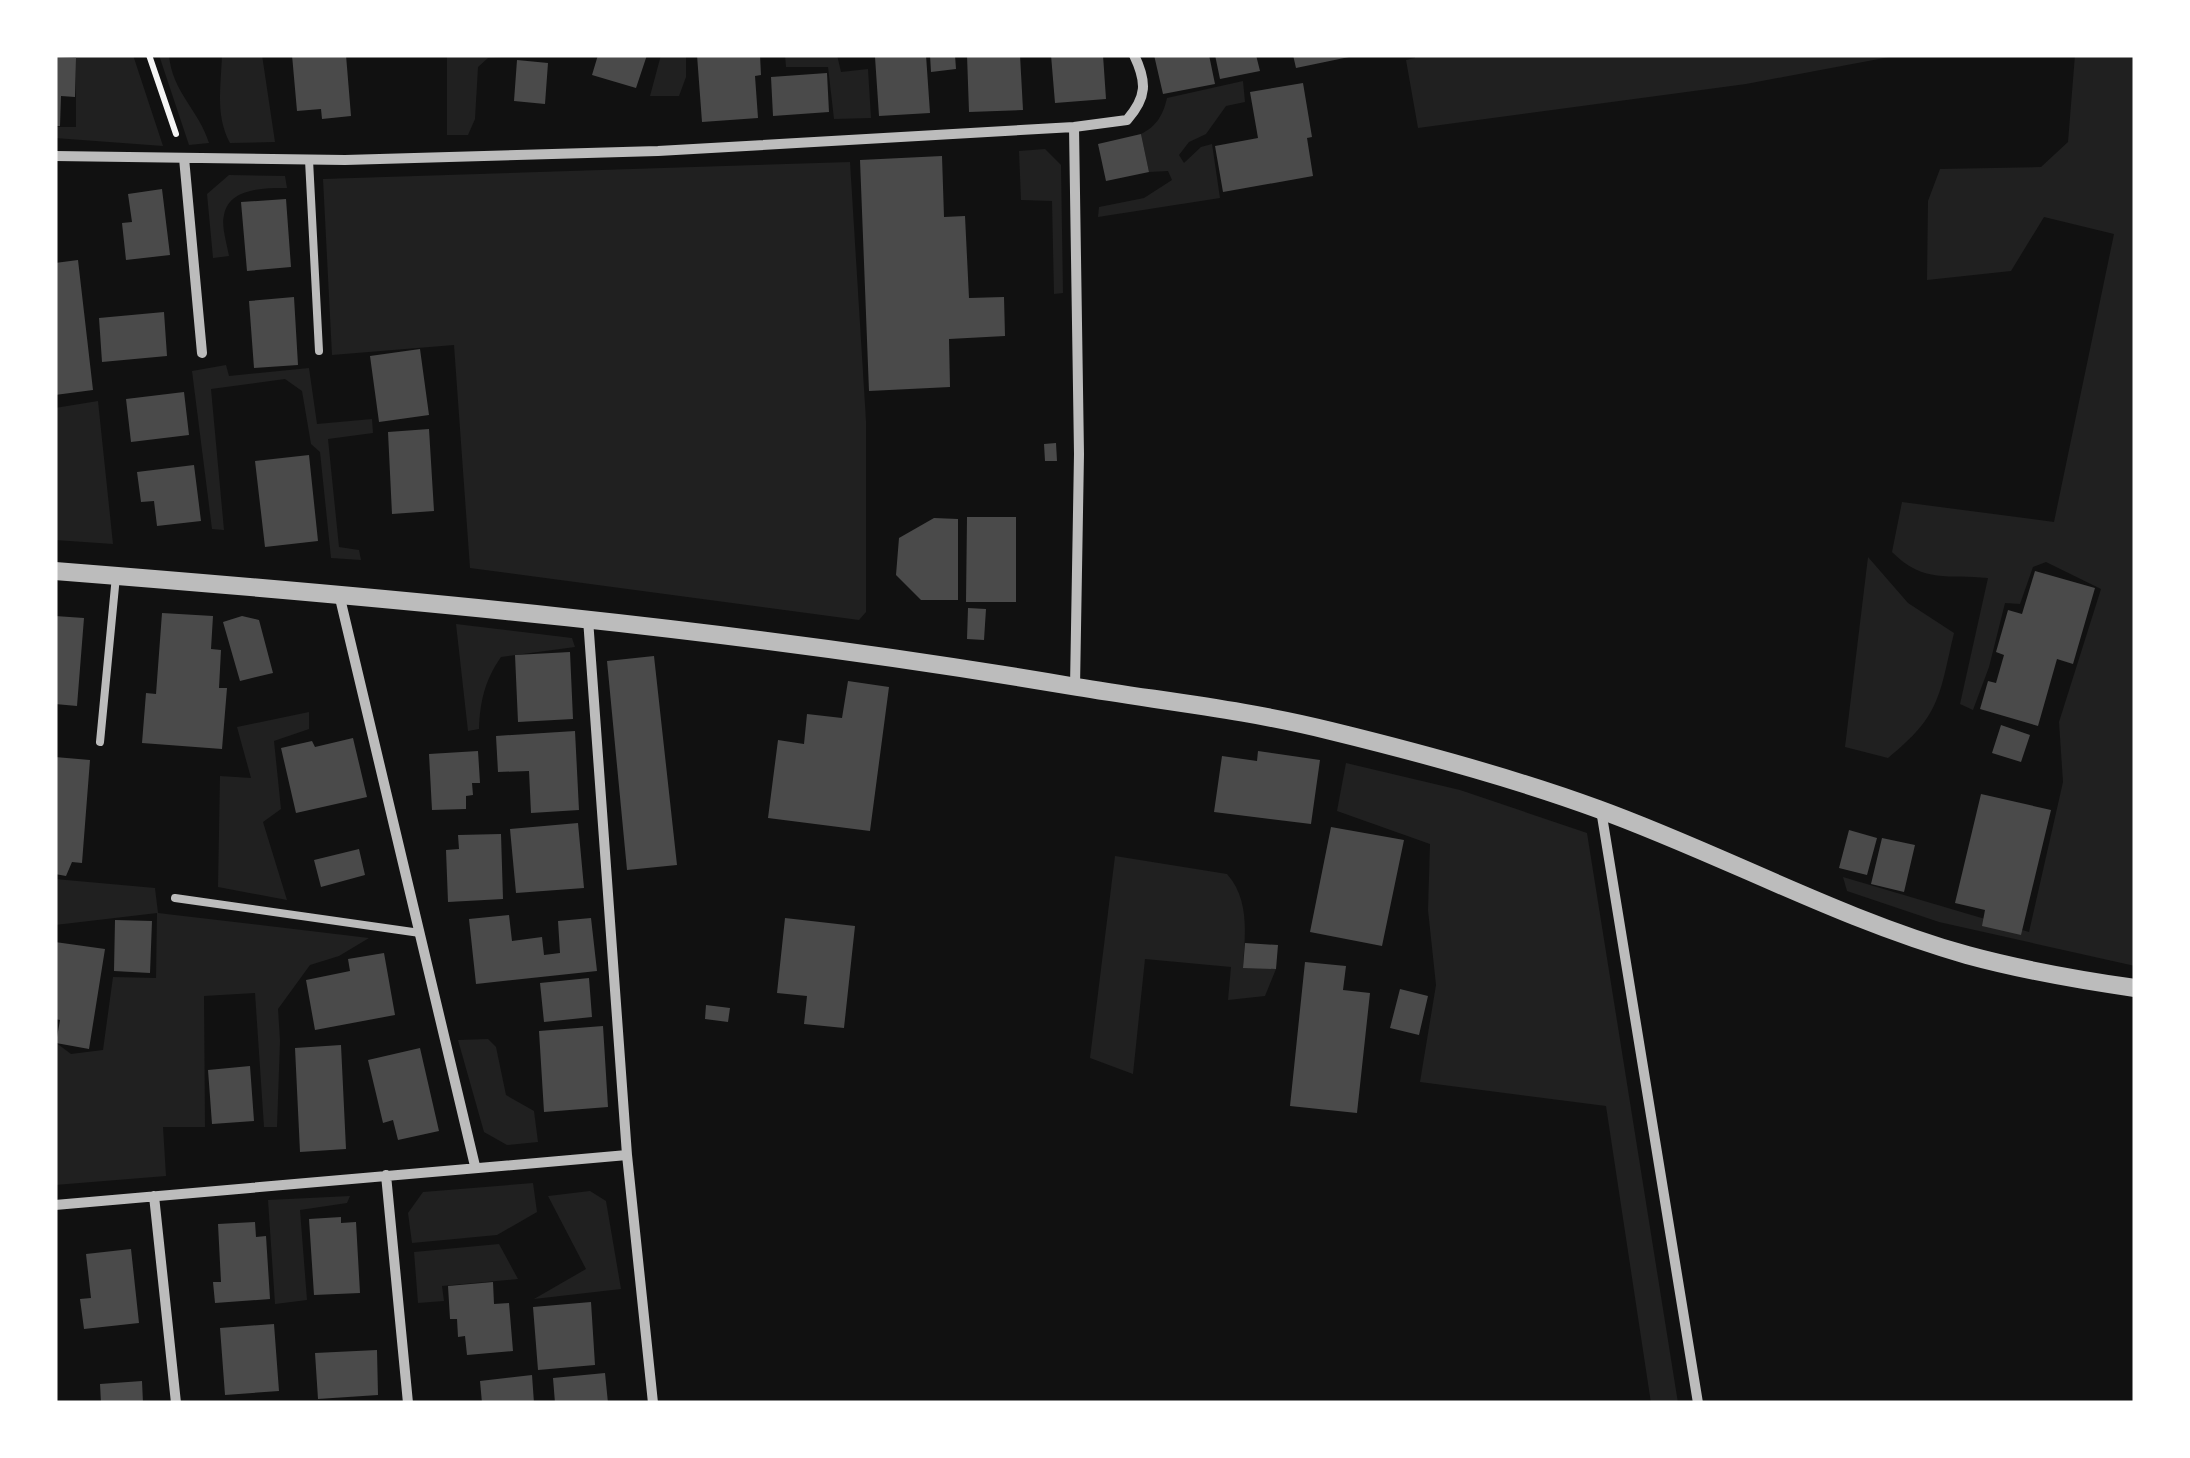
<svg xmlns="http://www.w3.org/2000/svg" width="2190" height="1458" font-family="'Archivo Narrow',sans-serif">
  <rect width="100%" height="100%" fill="#111"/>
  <!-- green -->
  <path fill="#202020" d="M76,55H133L163,146L55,138V127H76Z
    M159,55H169C172,92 199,110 209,143L189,145Z
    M222,55H262L275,142L230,143C215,115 221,86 222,55Z
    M447,55H532L488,58L478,67L475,119L468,135H447Z
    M661,55H686V77L679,96H650Z
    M785,55H837L841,72L868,69L871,118L834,119L828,67H786Z
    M1415,55H1900L1746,84L1418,128L1406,60L1415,58Z
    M2075,55H2135V966L1939,922L1847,891L1843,877L2029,932L2063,782L2059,722L2101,589L2046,562L2033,567L2020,604L2005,603L1989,667L1973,710L1960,704L1988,578C1948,574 1924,584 1892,552L1902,502L2054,522L2114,234L2044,217L2011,271L1927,280L1928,201L1940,169L2041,167L2068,142Z
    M1243,81L1245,102L1226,106L1206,134L1189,142L1179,155L1184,163L1201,147L1212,144L1220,198L1098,217L1099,207L1144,198L1172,180L1168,171L1149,172L1141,134C1157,126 1163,115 1167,98Z
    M1045,149L1061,165L1063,293L1054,294L1052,201L1021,200L1019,151Z
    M850,162L866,421V612L859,620L470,568L454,345L332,355L323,179Z
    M229,175L285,176L287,188C266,188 229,187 224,215C221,226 227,244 229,256L213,258L207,194Z
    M226,365L229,376L309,368L317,424L372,419L373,433L328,439L339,547L359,550L361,560L331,558L320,452L311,444L302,391L285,379L211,389L224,530L212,529L192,371Z
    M98,401L113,544L55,540V408Z
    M1868,557L1908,603L1954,633C1939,696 1941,715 1888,758L1845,747Z
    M456,624L572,638L575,647L501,657C485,680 480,701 479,729L468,731Z
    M309,712V729L274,741L281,809L263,822L287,900L218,887L220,776L251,778L237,727Z
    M1346,763L1460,790L1587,833L1678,1403H1651L1606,1106L1420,1082L1436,985L1428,910L1430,844L1337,811Z
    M1115,856L1227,874C1250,900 1245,934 1243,967L1276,969L1265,996L1228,1000L1231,967L1145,959L1133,1074L1090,1058Z
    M55,879L155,888L158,913L369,938L339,956L310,965L278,1009L280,1041L277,1127H264L255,993L204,996L205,1127H163L166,1176L55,1185V1042L71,1054L103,1050L113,977L156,978L157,913L55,925Z
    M488,1039L496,1047L506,1095L534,1111L538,1142L507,1145L484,1132L458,1040Z
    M533,1183L537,1212L497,1235L412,1243L408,1213L423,1192Z
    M590,1191L606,1201L621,1289L534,1299L586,1269L548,1196Z
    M350,1196L347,1203L300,1210L307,1300L275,1304L268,1200Z
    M499,1244L518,1279L442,1286L444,1301L418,1303L414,1252Z"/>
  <!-- building -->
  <path fill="#4a4a4a" d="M292,55H346L351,116L322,119L321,109L297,111Z
    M598,55H647L636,88L592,75Z
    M697,55H760L761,75L755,76L758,118L702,122Z
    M926,55L930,113L879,116L875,57Z
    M930,55H955L956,69L931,72Z
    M967,55H1020L1023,110L969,112Z
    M1051,55H1103L1106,99L1055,103Z
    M1154,55H1209L1215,84L1163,94Z
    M1215,55H1256L1260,71L1220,79Z
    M1293,55H1349V57L1296,68Z
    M55,57L76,58L75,97L61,96L60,126H55Z
    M517,60L548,63L545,104L514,101Z
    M827,73L829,112L773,116L771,77Z
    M1303,83L1312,137L1307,138L1313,176L1223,192L1215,146L1258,138L1250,92Z
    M1141,134L1149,172L1106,181L1098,144Z
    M942,156L944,217L965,216L969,298L1004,297L1005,336L949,339L950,387L869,391L860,160Z
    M162,189L170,255L126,260L122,223L132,222L128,194Z
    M286,199L291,267L247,271L241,202Z
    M78,260L93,390L55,395V263Z
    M294,297L298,365L254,368L249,301Z
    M164,312L167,356L102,362L99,318Z
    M420,349L429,415L379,422L370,356Z
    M184,392L189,435L131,442L126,399Z
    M429,429L434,511L392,514L388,432Z
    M1056,443L1057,461H1045L1044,444Z
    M309,455L318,541L265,547L255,461Z
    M194,465L201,521L157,526L154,501L141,502L137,472Z
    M967,517H1016V602H966Z
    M934,518L958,519V600H921L896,575L899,538Z
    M2035,571L2095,588L2073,664L2057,659L2038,726L1980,709L1988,681L1996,683L2004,655L1996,652L2008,610L2022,614Z
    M968,608L986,609L984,640L967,639Z
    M162,613L213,616L211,649L221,650L219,688H227L222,749L142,743L146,693L156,694Z
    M55,616L84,618L77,706L55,704Z
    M242,616L259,620L273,673L240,681L223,622Z
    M570,652L573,719L518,722L515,655Z
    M654,656L677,865L627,870L607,661Z
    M848,681L889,687L870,831L768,818L778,740L804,744L807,714L842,718Z
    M2001,725L2030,735L2021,762L1992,753Z
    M575,731L579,810L531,813L529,771L498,772L496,736Z
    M353,738L367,797L296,813L281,748L312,741L315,747Z
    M478,751L480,783H472L473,795L466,796V809L432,810L429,754Z
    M1258,751L1320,760L1311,824L1214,812L1222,756L1257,761Z
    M55,757L90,760L82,863L72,862L66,876L55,874Z
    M1981,794L2051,810L2021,935L1982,926L1985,910L1955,903Z
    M578,823L584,888L516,893L510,829Z
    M1331,827L1404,840L1382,946L1310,932Z
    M1849,830L1877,838L1867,875L1839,868Z
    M501,834L503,899L448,902L446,850L459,849L458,835Z
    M1882,838L1915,845L1904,892L1871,884Z
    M359,849L365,875L321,887L314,860Z
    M509,915L512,941L542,937L544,955L560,953L558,921L591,918L597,971L476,984L469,919Z
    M785,918L855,926L844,1028L804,1024L807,996L777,993Z
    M115,920L152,921L150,973L114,971Z
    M55,942L105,949L89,1049L56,1043L60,1020L55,1019Z
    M1245,943L1278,945L1276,969L1243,968Z
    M384,953L395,1015L315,1030L306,980L350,971L348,959Z
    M1305,962L1346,966L1343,990L1370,993L1357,1113L1290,1106Z
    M589,978L592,1017L544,1022L540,983Z
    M1400,989L1428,996L1419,1035L1390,1028Z
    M706,1005L730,1008L728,1022L705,1019Z
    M603,1026L608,1107L544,1112L539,1031Z
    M341,1045L346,1149L300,1152L295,1048Z
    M420,1048L439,1131L398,1140L393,1120L383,1123L368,1060Z
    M250,1066L254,1121L212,1124L208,1070Z
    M341,1217V1223L356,1222L360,1293L314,1295L309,1219Z
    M255,1222L256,1237L266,1236L270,1299L215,1303L213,1282H221L218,1224Z
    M131,1249L139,1323L84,1329L80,1299L91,1298L86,1254Z
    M493,1282L494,1304L509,1303L513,1351L467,1355L465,1336L458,1337L457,1319H450L448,1286Z
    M591,1302L595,1365L538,1370L533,1307Z
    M274,1324L279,1391L225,1395L220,1328Z
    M377,1350L378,1395L318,1399L315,1353Z
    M605,1373L608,1403H555L553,1378Z
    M532,1375L534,1403H482L480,1381Z
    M142,1381L143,1403H101L100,1384Z"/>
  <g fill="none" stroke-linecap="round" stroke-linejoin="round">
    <!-- path -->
    <path stroke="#f5f5f5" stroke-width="6" d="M149,55L176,134"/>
    <!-- service -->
    <path stroke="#bcbcbc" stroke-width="8" d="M309,160L319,351
      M100,742L116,576
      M175,898L420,933"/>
    <!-- minor -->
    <path stroke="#bcbcbc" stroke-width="10" d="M1074,127L1079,454L1075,687
      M55,156L345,160L658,151L1074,127L1127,120C1147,97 1147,82 1134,55
      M184,158L202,353
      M339,594L475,1166
      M588,619L627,1155L653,1403
      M1601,810L1698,1403
      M386,1175L408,1403
      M154,1196L176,1403
      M55,1205L627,1155"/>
    <!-- tertiary -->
    <path stroke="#bcbcbc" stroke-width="18" d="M55,571C397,598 739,629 1077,687C1161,701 1248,710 1331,731C1421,753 1511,777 1598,809C1722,854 1839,919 1967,955C2022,970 2079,980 2135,988"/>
  </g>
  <!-- border -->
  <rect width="2190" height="1458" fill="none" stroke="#ffffff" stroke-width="115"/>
</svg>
